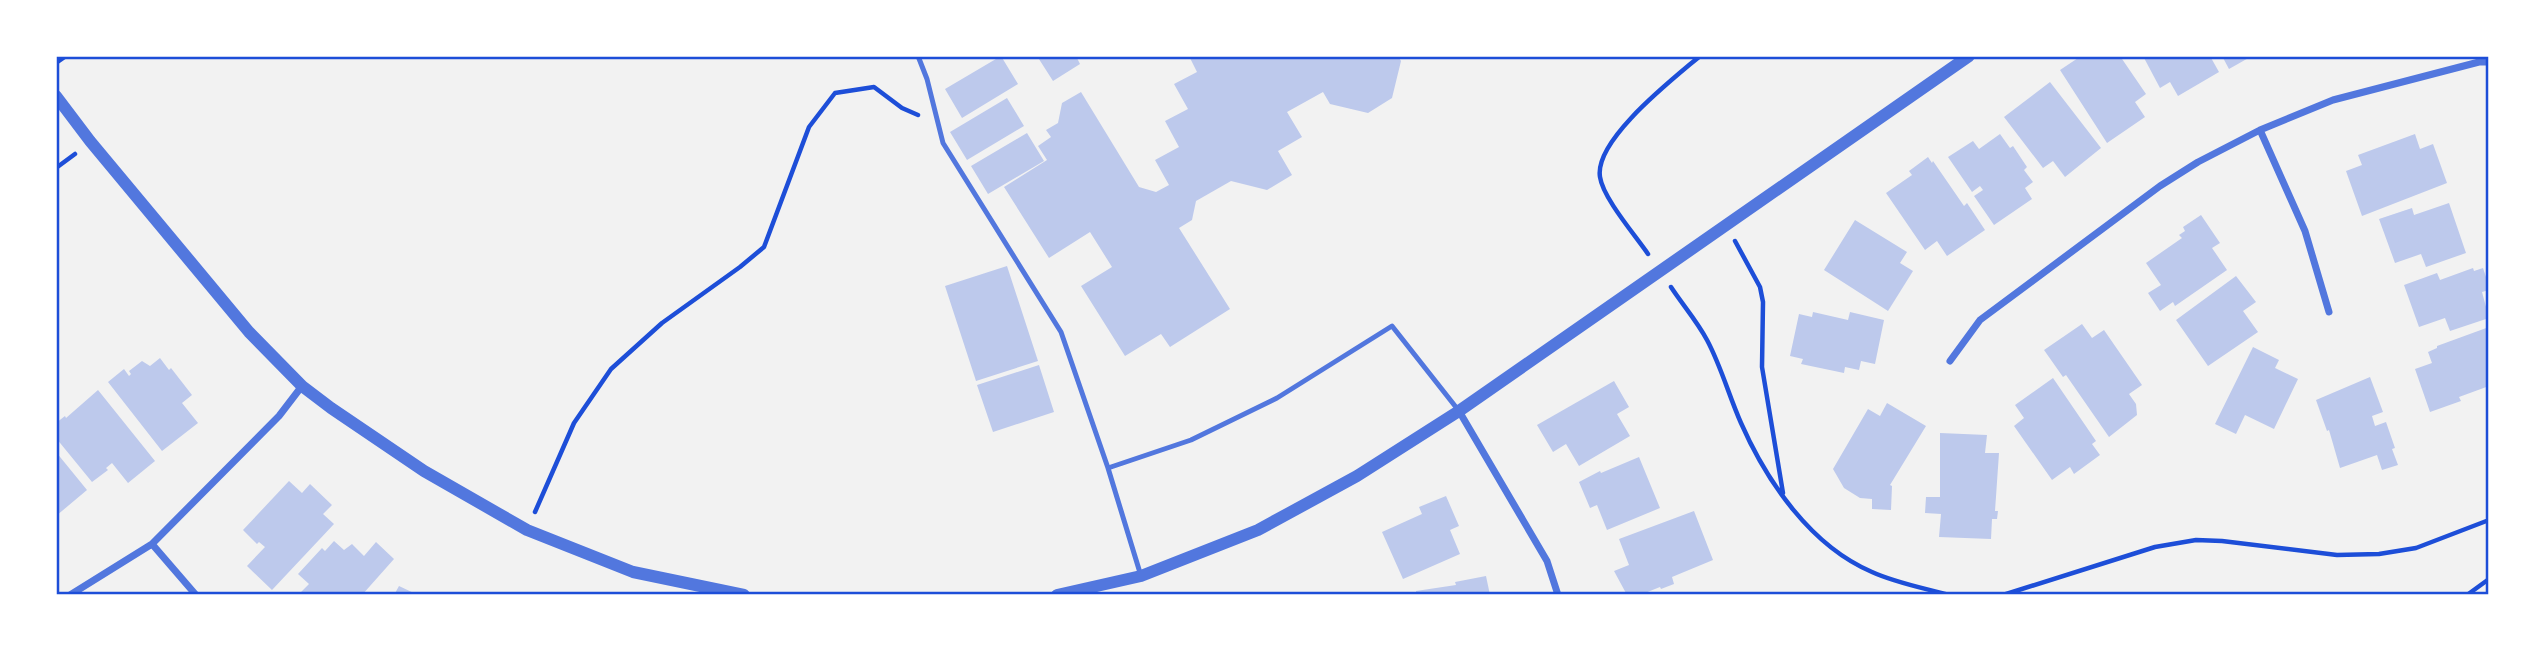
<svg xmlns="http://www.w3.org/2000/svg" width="2545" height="651" font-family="'Varela Round',sans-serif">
  <rect width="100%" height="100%" fill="#f2f2f2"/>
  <!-- building -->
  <path fill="#bdc9ec" d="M1001,56L1018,84L962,118L945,89Z
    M1037,56H1076L1080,64L1053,81Z
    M1189,56H1398L1401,61L1392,98L1368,113L1330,104L1323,92L1287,112L1302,137L1278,151L1292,175L1267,190L1231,181L1196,201L1192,220L1179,228L1230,309L1170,347L1161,334L1125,356L1081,286L1112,267L1090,232L1049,258L1004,187L1047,160L1038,146L1051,137L1046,130L1058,123L1062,103L1081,92L1139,187L1156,192L1169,185L1155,160L1179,147L1165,121L1188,109L1174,84L1197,72Z
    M2081,56H2120L2146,94L2135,102L2145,117L2107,143L2060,70Z
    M2143,56H2210L2219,72L2178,96L2170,82L2160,88Z
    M2222,56H2252L2229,69Z
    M2050,82L2101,148L2065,177L2053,161L2043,168L2004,117Z
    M1007,98L1024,126L967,160L950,132Z
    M1027,133L1044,161L988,194L971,166Z
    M2000,134L2010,148L2013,146L2027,167L2024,170L2033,182L2025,188L2032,199L1994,225L1974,196L1983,190L1980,186L1972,192L1948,157L1973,141L1979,149Z
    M2415,134L2420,149L2433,144L2447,183L2362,216L2346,171L2362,165L2358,155Z
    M1928,157L1932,163L1933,161L1964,206L1967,203L1985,230L1947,256L1937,241L1925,250L1886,193L1912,175L1909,171Z
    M2449,203L2466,253L2426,267L2421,254L2395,263L2379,219L2412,208L2414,215Z
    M2201,215L2220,243L2212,248L2227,270L2175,306L2173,302L2160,311L2148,293L2161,285L2146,263L2182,238L2179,235L2185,231L2183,227Z
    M1855,220L1907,252L1900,263L1913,271L1888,311L1824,270Z
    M1007,266L1038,361L976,381L945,286Z
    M2473,268L2474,271L2483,268L2489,286V290L2482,292L2489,318L2450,331L2445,318L2419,327L2404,285L2437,273L2440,280Z
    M2236,276L2256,302L2243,311L2258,332L2208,366L2176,320Z
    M1813,312L1848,320L1850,312L1884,320L1875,364L1861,361L1859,370L1845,367L1844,373L1801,364L1803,359L1790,356L1799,314L1812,317Z
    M2082,324L2092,338L2104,330L2142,385L2129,394L2136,404L2137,415L2109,437L2066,375L2063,377L2044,350Z
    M2489,327V386L2459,397L2461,401L2430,412L2415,369L2432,363L2428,352L2437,348V346Z
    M2253,347L2279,360L2275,368L2298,379L2274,429L2245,415L2236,434L2215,424Z
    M160,358L169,370L171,368L192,395L182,403L198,423L162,451L108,382L124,369L129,376L131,374L129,371L142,361L150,366Z
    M1039,365L1054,412L993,432L977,385Z
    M2370,377L2383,412L2372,416L2375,426L2386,422L2395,448L2392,449L2398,465L2382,470L2377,455L2340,468L2329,430L2327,431L2316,400Z
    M2053,378L2096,441L2092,444L2100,455L2074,474L2070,467L2052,480L2014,426L2024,418L2015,405Z
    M1614,381L1629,407L1617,414L1630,436L1579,466L1566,444L1553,452L1537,425Z
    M98,390L155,461L128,483L112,463L106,468L108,470L92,482L56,438V423L65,416L66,418Z
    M1887,403L1926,426L1890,485L1892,486L1891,510L1872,509V499L1860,498L1844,488L1833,469L1868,409L1880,416Z
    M1940,433L1987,435L1985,453H1999L1995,511H1998L1997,519H1992L1991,539L1939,537L1941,514L1925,513L1926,497H1940Z
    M56,452L87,490L56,516Z
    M1639,457L1660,508L1607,530L1597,505L1590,508L1579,482L1600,471L1601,473Z
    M289,481L302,493L310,484L332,505L323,514L334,524L272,590L247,566L265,547L259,542L257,544L243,530Z
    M1446,496L1459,526L1450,530L1460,554L1403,579L1382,532L1422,514L1419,507Z
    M1694,511L1713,560L1672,577L1674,584L1661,589L1660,587L1640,595H1627L1614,571L1629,565L1619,539Z
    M334,541L344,550L352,544L364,556L376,542L394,559L362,595H298L309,584L298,574L322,548L325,551Z
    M1486,576L1490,595H1416V591L1456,585L1455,582Z
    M399,586L418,595H394Z"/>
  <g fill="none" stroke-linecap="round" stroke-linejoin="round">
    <!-- path -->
    <path stroke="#1d4ed8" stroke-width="4.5" d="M56,63L66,56
      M56,168L75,154
      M1735,241L1760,287L1763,302L1762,367L1783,493
      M1648,254C1635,235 1603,198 1600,177C1594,140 1673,79 1700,56
      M1671,287C1682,304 1697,321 1707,340C1721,366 1729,396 1741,423C1767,482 1811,546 1872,572C1896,583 1924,588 1949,595
      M535,512L574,423L611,369L662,323L740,267L764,247L809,127L835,93L874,87L902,108L918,115
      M2003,595L2155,547L2196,540L2222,541L2337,555L2379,554L2416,548L2489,520
      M2467,595L2489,579"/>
    <!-- service -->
    <path stroke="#5277de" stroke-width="5" d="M918,56L927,79L943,143L1061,332L1108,468L1141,576
      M1108,468L1191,440L1277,398L1392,326L1459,411"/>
    <!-- minor -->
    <path stroke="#5277de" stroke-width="7" d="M2260,130L2305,231L2329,312
      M1950,361L1980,320L2160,186L2198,162L2260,130L2333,100L2479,62H2489
      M1459,411L1547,561L1558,595
      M152,544L196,595
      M70,595L152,544L279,416L302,386"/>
    <!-- tertiary -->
    <path stroke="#5277de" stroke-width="12" d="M56,96L90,141L249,332L302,386L331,408L424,471L527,530L633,572L744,595
      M1057,595L1141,576L1258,530L1357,476L1459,411L1969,56"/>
  </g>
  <!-- border -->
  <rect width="2545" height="651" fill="none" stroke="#ffffff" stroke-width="116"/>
  <rect x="58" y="58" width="2429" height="535" fill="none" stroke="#1d4ed8" stroke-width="2.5"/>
</svg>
